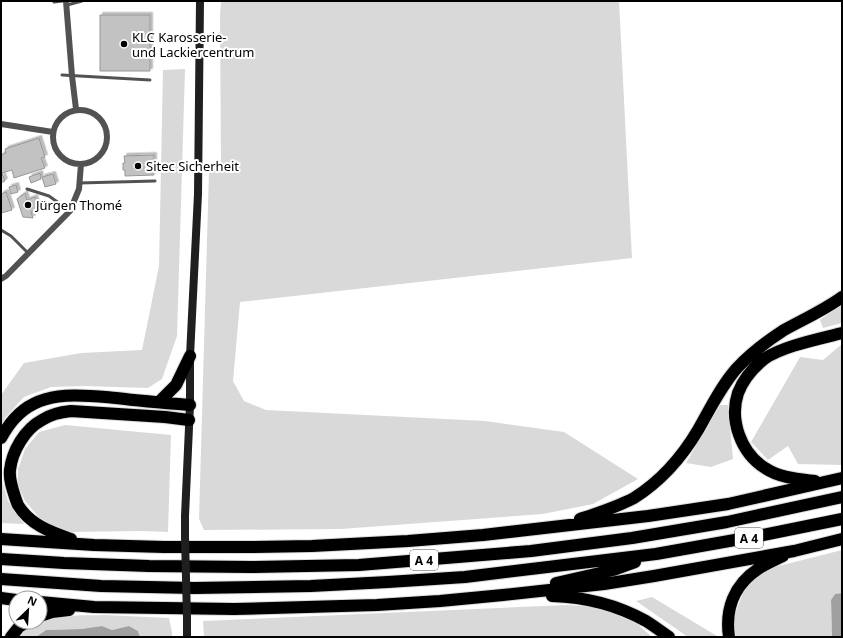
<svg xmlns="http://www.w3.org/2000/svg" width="843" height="638" font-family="'Noto Sans',sans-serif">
  <defs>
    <filter id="shadow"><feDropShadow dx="2.5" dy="-2.5" stdDeviation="0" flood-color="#0004"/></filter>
  </defs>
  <rect width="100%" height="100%" fill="#fff"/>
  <!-- green -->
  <path fill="#d9d9d9" d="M221,1H619L632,258L240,302L233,381L244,401L266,410L485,421L564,432L638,479L593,504L543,514L341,529L204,530L199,519L209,171L221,168L220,16Z
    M185,69L177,336L162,379L148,388L84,386L51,387L24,397L5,418L1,425V395L24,363L81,353L142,350L159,266L163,70Z
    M842,304V323L823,328L820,320Z
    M842,344V465L798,464L788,446L768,460L751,442L800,357L823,360Z
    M720,405H728L733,459L711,467L686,463Z
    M65,425L171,435L168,532L141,531L67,532L42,521L25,501L18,485V469L25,449L39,432Z
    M1,478L8,501L24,524L1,523Z
    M842,550V593L835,594L831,600L832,637H736L733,620L744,590L759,571Z
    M652,597L717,636L718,637H688L636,601Z
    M567,605L597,607L635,622L652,637H204L203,621Z
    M104,615L169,618L172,632V637H140L138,631L129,626L112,630L102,626L81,629L46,630L36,637H20C36,612 77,616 104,615Z"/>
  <!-- water -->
  <path fill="#a0a0a0" d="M842,593V637H832L831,600L835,594Z
    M102,626L112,630L129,626L138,631L140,637H36L46,630L81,629Z"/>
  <!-- building -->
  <path fill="#c2c2c2" stroke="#969696" filter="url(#shadow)" d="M100,15H150V71H100Z
    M39,138L45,157L41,158L45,168L14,178L12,170L2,173L5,181L1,183V155L6,153L5,149Z
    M154,155V162H153L154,175L125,176V170H123V163H125L124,156Z
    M40,173L41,179L31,183L29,177Z
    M53,174L56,184L45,187L42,177Z
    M16,185L18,192L11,194L9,187Z
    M6,192L12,210L1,213V194Z
    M25,193L27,200L35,197L39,210L31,212L33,218L23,217L17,199Z"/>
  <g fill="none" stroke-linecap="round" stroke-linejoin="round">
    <defs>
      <path id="highway" d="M159,402L176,385L190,356
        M1,438C5,431 9,424 15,418C41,389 81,395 116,398C141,401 165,403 190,405
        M815,481C798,479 780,478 765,468C741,453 729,420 738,393C743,380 753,368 764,359C783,346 819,339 842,333
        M580,519C598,513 617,507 634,498C661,481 682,457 698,430C710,409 721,386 737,368C751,353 767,341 784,330C804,319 824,310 842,297
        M1,539L94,545L164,547H253L312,546L408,541L483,535L648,516L728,504L842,478
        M71,539C51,532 30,525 18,505C17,503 16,500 15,497C12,488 9,479 10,470C12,451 25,429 42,420C51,414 61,412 71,411L165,417L189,420
        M1,559L64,563L149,566L251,567L359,565L458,557L531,551L632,538L727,522L842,497
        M1,579L101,586L194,588L311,586L388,582L465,577L656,554L763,535L842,519
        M556,583L613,570L635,562
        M552,596C585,597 617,605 646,621C654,626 662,632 669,637
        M1,598L16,600
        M40,602L94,607L234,609L377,605L440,601L503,595L604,584L654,576L794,551L842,539
        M40,616L52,612L69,610
        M11,637L19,627L27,622
        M729,637C725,609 734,585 758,569C766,564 775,560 783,556"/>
    </defs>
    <!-- highway casing -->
    <use href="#highway" stroke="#dbdbdb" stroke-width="14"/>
    <!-- lane -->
    <path stroke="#525252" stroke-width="3" d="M54,2L63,1
      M67,5L82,1
      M62,75L150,80
      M79,183L155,181
      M27,189L49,196L70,211
      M1,230L11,236L28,253"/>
    <!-- street -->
    <path stroke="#525252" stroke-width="6" d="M66,1L72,76L76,109
      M53 137a27 27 0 1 1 54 0a27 27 0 1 1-54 0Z
      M1,124L53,132
      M1,279L6,276L70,211L79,189L81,164"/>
    <!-- secondary -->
    <path stroke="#1f1f1f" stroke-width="8" d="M185,537V516L190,405V356L198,194L200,1
      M187,618V637"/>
    <!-- highway -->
    <use href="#highway" stroke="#000" stroke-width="12"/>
    <!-- secondary-bridge -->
    <path stroke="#1f1f1f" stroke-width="8" d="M185,537L187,618"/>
  </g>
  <!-- markers -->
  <g fill="#000" stroke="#fff" stroke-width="1.5">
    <circle cx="124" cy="44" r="4"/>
    <circle cx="138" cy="166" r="4"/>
    <circle cx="28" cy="205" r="4"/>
  </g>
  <g text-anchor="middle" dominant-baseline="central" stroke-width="4" stroke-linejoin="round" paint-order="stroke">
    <!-- shield labels -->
    <g fill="#fff" stroke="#4c4c4c" stroke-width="1">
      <rect x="735" y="528" width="28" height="20" rx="3"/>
      <rect x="410" y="550" width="28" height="20" rx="3"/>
    </g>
    <g font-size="12" font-weight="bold" fill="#000">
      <text x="749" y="538">A 4</text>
      <text x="424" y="560">A 4</text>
    </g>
    <!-- poi labels -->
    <g font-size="13" fill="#000" stroke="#fff" text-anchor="start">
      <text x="132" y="37">KLC Karosserie-<tspan x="132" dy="15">und Lackiercentrum</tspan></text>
      <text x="146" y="166">Sitec Sicherheit</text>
      <text x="36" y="205">Jürgen Thomé</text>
    </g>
  </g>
  <!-- border -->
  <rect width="843" height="638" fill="none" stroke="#000000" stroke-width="4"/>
  <!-- north arrow -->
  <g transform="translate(28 610) rotate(25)"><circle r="19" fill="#ffffff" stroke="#999999"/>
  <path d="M0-3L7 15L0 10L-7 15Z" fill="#000000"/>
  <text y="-6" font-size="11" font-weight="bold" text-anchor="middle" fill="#000000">N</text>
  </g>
</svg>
